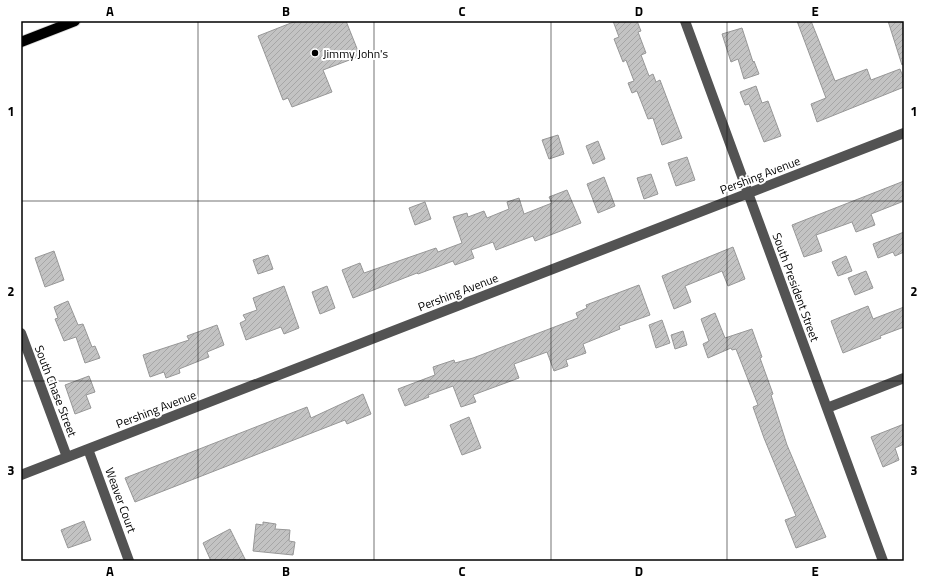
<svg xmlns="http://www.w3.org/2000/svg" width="925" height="582" font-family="'Titillium Web',sans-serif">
  <defs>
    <pattern id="building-hatch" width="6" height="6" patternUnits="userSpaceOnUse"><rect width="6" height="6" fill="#c3c3c3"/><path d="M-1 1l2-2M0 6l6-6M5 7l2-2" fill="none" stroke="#a6a6a6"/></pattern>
  </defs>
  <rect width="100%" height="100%" fill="#fff"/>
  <!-- building -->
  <path fill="url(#building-hatch)" stroke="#979797" d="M296,21H346L360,56L323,70L332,92L292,107L288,98L283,100L258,36Z
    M613,21H637L641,31L638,32L646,53L641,55L649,76L653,74L656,82L660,80L682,138L662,145L653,118L648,119L637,91L632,93L628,83L634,81L626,60L623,62L614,39L619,37Z
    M797,21H811L835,81L867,69L871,80L900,69L904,79V87L817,122L811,104L826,98Z
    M888,21H904V64L902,65Z
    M742,28L753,62L754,61L759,74L744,79L738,59L731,62L722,34Z
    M756,86L762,103L768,101L781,136L764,142L749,104L745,105L740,92Z
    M558,135L564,154L549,159L542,140Z
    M598,141L605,159L593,164L586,146Z
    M687,157L695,180L676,186L668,163Z
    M651,174L658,194L644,199L637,178Z
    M604,177L615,206L598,213L587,184Z
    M904,181V201L871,214L875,225L856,232L852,222L816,235L822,251L804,257L792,225Z
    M567,190L581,223L535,241L533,236L496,250L493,242L471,250L474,258L455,265L453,261L418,274L417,273L353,298L342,270L360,263L364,273L436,248L438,252L462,243L453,217L467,213L468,217L484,211L487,218L509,209L507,202L519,198L524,214L552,203L549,197Z
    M425,202L431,219L415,225L409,208Z
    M904,232V252L895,256L893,252L878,258L873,244Z
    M733,247L745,279L728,286L722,271L685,286L691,302L674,309L662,276Z
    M54,251L64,280L45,287L35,258Z
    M268,255L273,269L258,274L253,260Z
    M846,256L852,271L838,276L832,262Z
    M866,271L873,288L855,295L848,278Z
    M639,285L650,315L619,326L620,329L583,344L586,353L566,360L568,366L554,371L547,352L514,364L519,378L473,395L476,402L461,407L453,386L428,395L429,397L405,406L398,389L435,375L433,367L454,360L455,363L473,358L578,318L576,313L587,308L586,305Z
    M284,286L299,328L284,334L281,327L246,340L240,323L246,320L243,315L257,310L253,298Z
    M327,286L335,308L320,314L312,292Z
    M68,301L78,325L83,324L92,347L95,346L100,358L85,363L76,337L64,341L55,319L58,318L54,307Z
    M868,306L873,319L904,307V327L880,336L881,338L843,353L831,321Z
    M715,313L725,338L752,329L762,357L760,358L773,394L771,395L787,445L826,537L796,548L785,520L796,516L764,438L753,407L758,405L736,349L732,350L731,348L708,358L703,344L709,341L701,319Z
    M662,320L670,343L656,348L649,325Z
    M217,325L224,345L207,352L209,357L179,369L180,373L166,378L164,372L150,377L143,355L189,340L187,336Z
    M683,331L687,345L675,349L671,335Z
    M89,376L95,392L86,395L91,408L75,414L65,385Z
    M363,394L371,414L347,424L345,420L135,502L125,478L307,407L311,418Z
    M469,417L481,448L462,455L450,425Z
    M904,424V444L895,448L899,460L883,467L871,437Z
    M84,521L91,540L68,548L61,530Z
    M263,522L276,524L275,529L290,530L289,541L295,542L293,555L253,551L256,524L263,525Z
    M230,529L246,561H211L203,543Z"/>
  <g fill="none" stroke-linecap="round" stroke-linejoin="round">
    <defs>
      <path id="major" d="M21,42L75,21"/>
    </defs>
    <!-- major casing -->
    <use href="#major" stroke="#dbdbdb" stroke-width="12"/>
    <!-- minor -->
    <path stroke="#535353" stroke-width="10" d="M685,21L883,561
      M21,333L67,457
      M827,408L904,378
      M88,449L129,561
      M21,475L904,133"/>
    <!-- major -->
    <use href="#major" stroke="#000" stroke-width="10"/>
  </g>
  <!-- grid -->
  <path fill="none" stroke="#000" stroke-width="1" stroke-opacity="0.55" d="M198,21V561M374,21V561M551,21V561M727,21V561M21,201H904M21,381H904"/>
  <!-- markers -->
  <circle fill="#000" stroke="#fff" stroke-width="1.5" cx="315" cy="53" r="4"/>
  <g text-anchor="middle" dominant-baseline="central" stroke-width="4" stroke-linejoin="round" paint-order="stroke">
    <!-- poi labels -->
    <g font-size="12" fill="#000" stroke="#fff" text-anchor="start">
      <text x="323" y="53">Jimmy John's</text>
    </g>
    <!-- street labels -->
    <g font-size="12" fill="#000" stroke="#fff">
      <text transform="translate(760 175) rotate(-21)">Pershing Avenue</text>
      <text transform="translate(796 287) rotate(70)">South President Street</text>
      <text transform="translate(458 292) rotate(-21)">Pershing Avenue</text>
      <text transform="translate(56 391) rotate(69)">South Chase Street</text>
      <text transform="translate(156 409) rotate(-21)">Pershing Avenue</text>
      <text transform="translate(121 500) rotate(70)">Weaver Court</text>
    </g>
  </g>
  <!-- border -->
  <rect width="925" height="582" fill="none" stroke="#ffffff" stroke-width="44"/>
  <rect x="22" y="22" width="881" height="538" fill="none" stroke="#000" stroke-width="1.5"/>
  <g font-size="13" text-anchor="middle" font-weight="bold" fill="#000">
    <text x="110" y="16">A</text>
    <text x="286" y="16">B</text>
    <text x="462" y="16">C</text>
    <text x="639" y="16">D</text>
    <text x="815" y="16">E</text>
    <text x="11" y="116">1</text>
    <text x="914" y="116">1</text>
    <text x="11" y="296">2</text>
    <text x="914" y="296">2</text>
    <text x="11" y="475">3</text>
    <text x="914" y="475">3</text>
    <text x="110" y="576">A</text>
    <text x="286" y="576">B</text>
    <text x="462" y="576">C</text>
    <text x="639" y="576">D</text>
    <text x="815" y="576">E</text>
  </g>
</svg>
